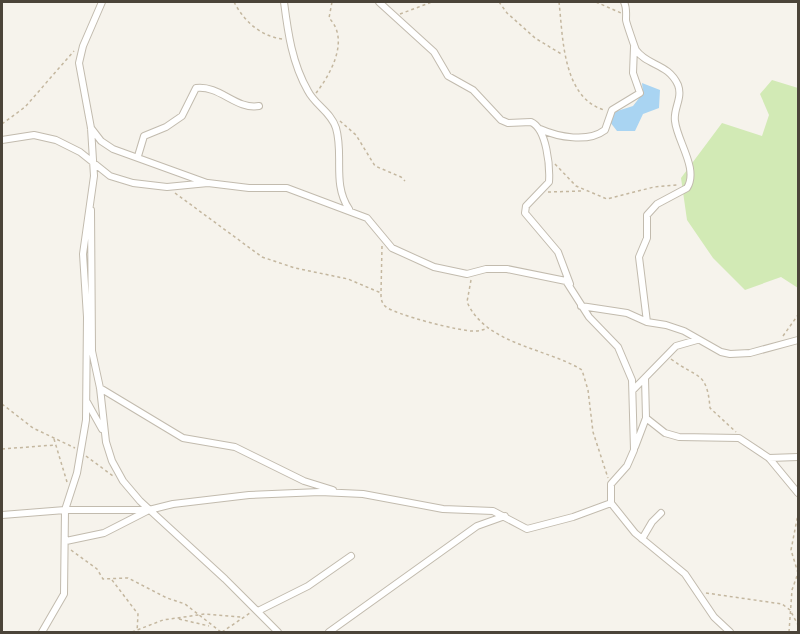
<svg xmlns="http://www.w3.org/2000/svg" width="800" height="634" font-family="Figtree,sans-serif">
  <rect width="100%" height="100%" fill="#f6f3ec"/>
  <!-- green -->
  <path fill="#d2eab5" d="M772,80L798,88V288L781,277L745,290L713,258L687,220L681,178L722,123L762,136L769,115L760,94Z"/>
  <!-- water -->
  <path fill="#a9d4f2" d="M642,83L660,90L659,108L643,114L635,131H617L610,122L614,112L633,106L643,93Z"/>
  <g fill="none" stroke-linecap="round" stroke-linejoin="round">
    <defs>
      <path id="minor" d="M284,2C288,33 292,63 308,91C315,105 331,112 336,128C344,155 332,184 349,209
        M379,2L434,52L448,76L473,90L501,120L508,123L531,122C547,129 550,167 549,182L526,206L525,213L558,252L570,284
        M624,2C627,8 626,13 626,20C626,22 635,48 636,50C647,66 668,63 678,85C683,98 673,109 675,121C677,141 699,169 687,188L657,204L647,215V238L639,257L647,322
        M91,128L101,141L113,149L207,183
        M540,129C558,137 588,143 605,130L612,110L640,93L633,73L634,47
        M2,140L34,135L56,140L80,152L110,176L133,183L167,187L208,183L249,188H287L367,218L392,248L434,267L467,274L486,269H507L566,281L589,317L618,347L632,380L634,450L627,466L611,484V503L635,533L685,574L714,617L730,632
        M138,156L144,136L166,127L182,116L196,88C220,85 236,110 259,106
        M91,210L92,351L100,388L106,442L112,461L123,481L140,501L225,579L278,632
        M581,306L627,313L647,322L666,325L684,331L721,352L730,354L750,353L798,340
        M100,388L183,438L235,447L304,481L333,490
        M633,390L676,346L697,340
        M87,402L102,429
        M646,418L665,433L679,437L739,438L769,458L798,493
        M635,447L646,418L645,378
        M769,458L798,457
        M2,515L65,510H149L173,504L249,495L320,492L363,494L443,509L493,511L527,529L573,517L611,503
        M642,539L652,522L661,513
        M66,541L104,533L149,510
        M258,611L308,586L351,556
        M42,632L64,594L65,510L77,473L86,420L87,317L83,254L94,176L91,128L79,63L83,46L102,2
        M329,632L477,526L505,516"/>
    </defs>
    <!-- minor casing -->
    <use href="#minor" stroke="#c2bbae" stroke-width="8"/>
    <!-- path -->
    <path stroke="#c4b79f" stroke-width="1.5" stroke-dasharray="3 3" stroke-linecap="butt" d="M234,2C244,21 260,36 282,39
      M499,2L507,13L535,38L563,55
      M559,2C563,36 562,97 604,110
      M596,2L621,13
      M400,14L432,2
      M316,93C331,74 350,39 329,18L332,2
      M340,121L356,135L375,166L401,177L405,181
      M2,124L25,107L74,51
      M555,164L576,186L607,199L654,187L677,185
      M548,192L582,191
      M175,193L262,257L295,268L348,279L381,293
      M382,246L381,293C381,298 381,302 385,306C392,314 462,332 474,331C479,331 483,330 488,328
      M471,280L467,302C486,345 547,348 582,370L588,390L593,432L608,478
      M783,336L798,315
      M671,359C697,379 707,370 710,408L736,432
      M2,404L33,428L75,448
      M54,439L67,482
      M2,449L55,445
      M86,456L113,476
      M71,550L97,569L103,579L128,578L167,598L185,604L221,632
      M112,580L138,614L137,632
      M706,593L782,604L790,610L798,625
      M179,619L209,626
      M132,632L163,620L205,614L241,617
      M222,632L250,613
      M789,632L792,590L798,573L791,550L798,514"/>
    <!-- minor -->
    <use href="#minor" stroke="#fff" stroke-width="6"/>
  </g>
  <!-- border -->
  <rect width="800" height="634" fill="none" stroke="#4b4439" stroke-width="6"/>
</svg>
